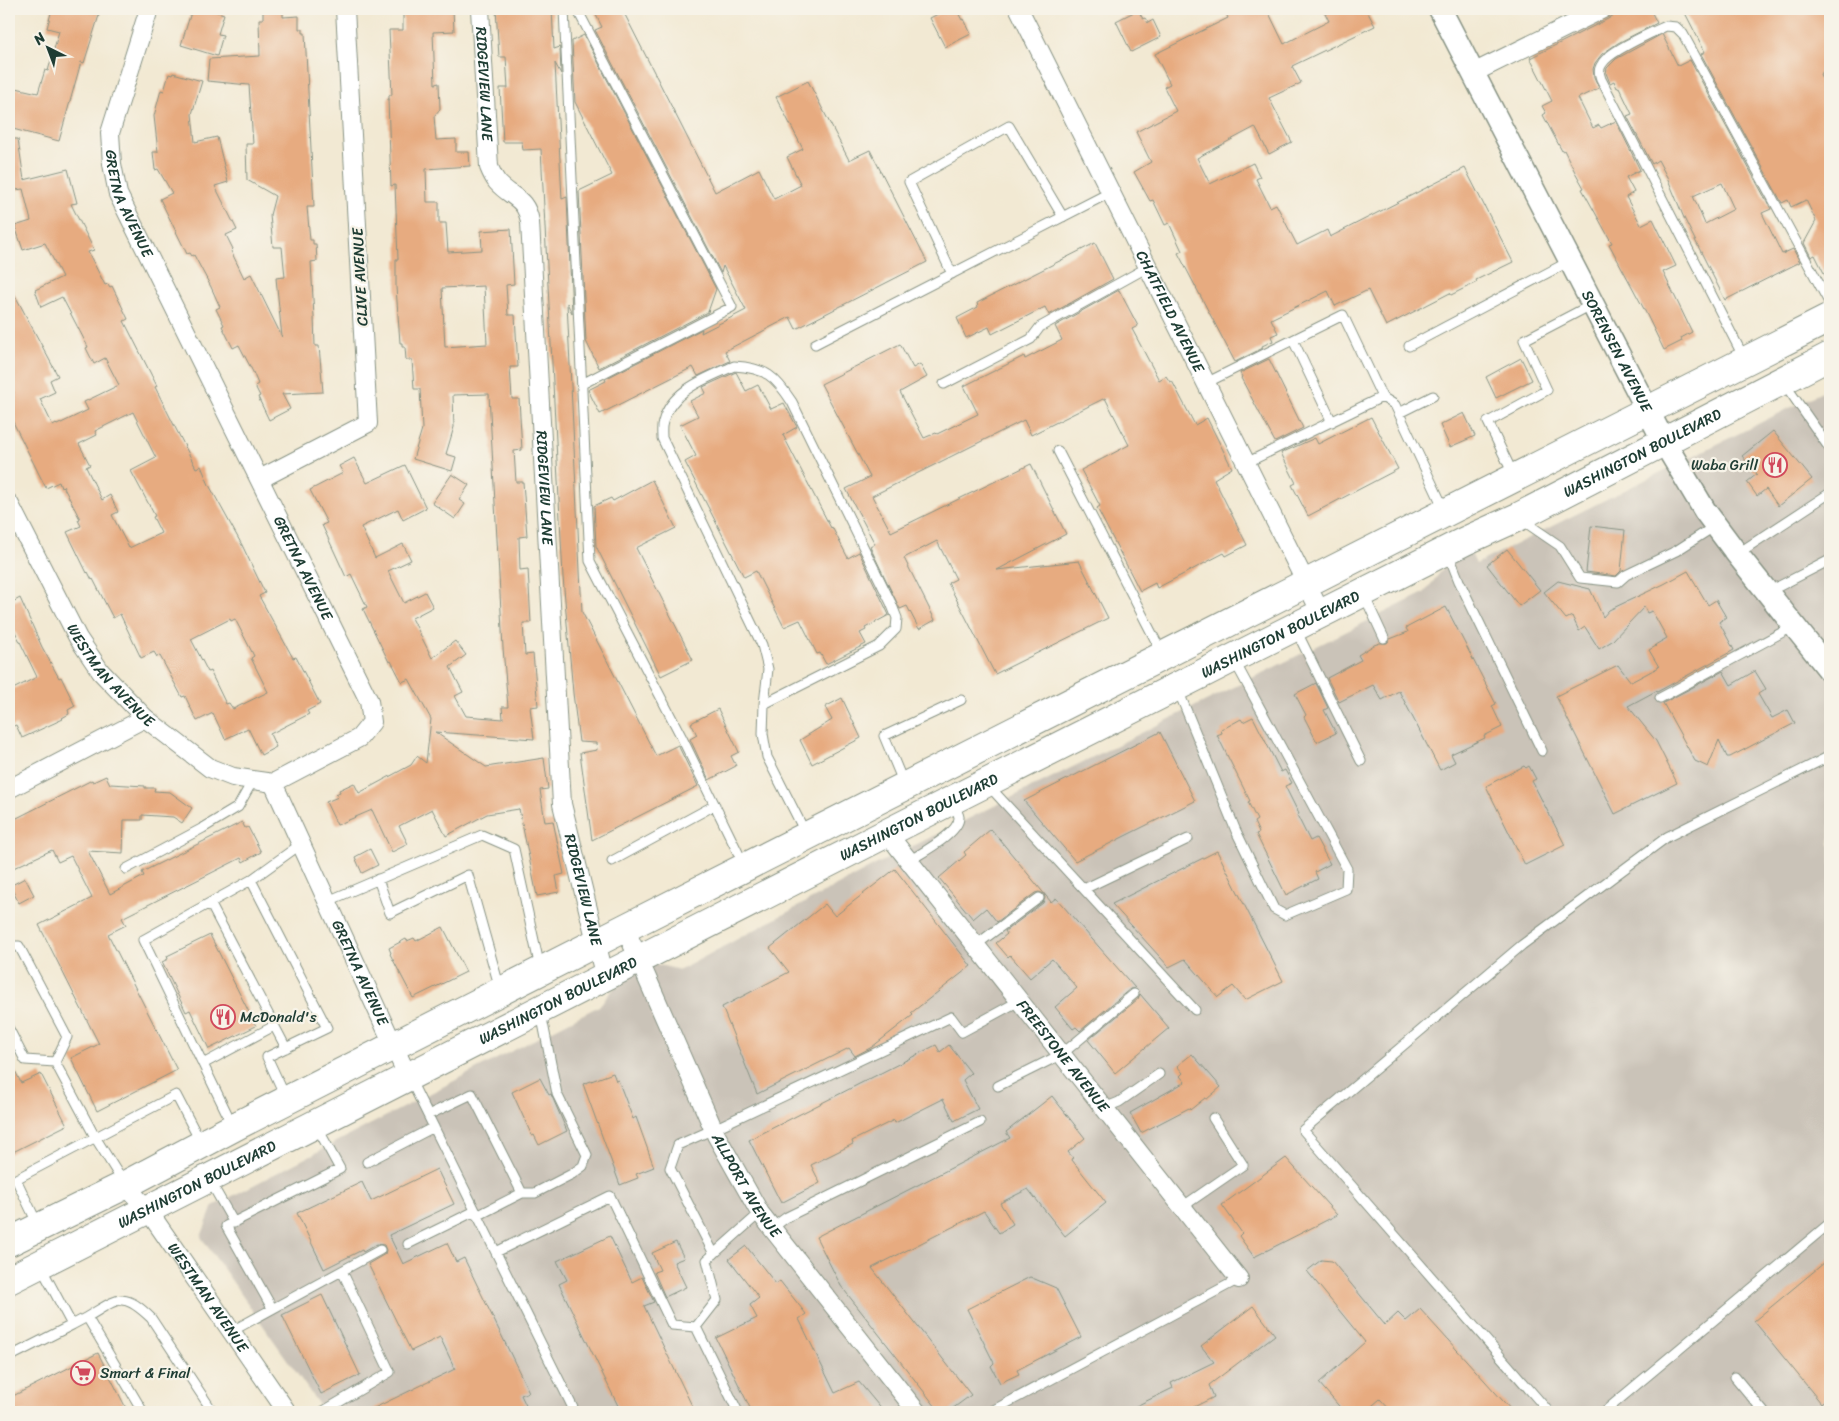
<svg xmlns="http://www.w3.org/2000/svg" width="1839" height="1421" font-family="Sriracha,sans-serif">
  <rect width="100%" height="100%" fill="#f7f3e8"/>
  <filter id="ink" filterUnits="userSpaceOnUse"><feTurbulence type="fractalNoise" baseFrequency=".02" numOctaves="2"/><feDisplacementMap in="SourceGraphic" scale="10" xChannelSelector="R" yChannelSelector="G"/><feConvolveMatrix kernelMatrix="1 2 1 2 8 2 1 2 1" color-interpolation-filters="sRGB"/></filter>
  <filter id="wash" filterUnits="userSpaceOnUse"><feTurbulence type="fractalNoise" baseFrequency=".0096" numOctaves="4" result="noise"/><feDisplacementMap in="SourceGraphic" scale="20" xChannelSelector="R" yChannelSelector="G"/><feGaussianBlur stdDeviation="1.12" result="paint"/><feColorMatrix in="noise" values="0 0 0 0 0 0 0 0 0 0 0 0 0 0 0 0 0 1.4 0 .05"/><feComposite in="paint" operator="in"/></filter>
  <g filter="url(#wash)">
    <rect width="100%" height="100%" fill="#f2e9d3"/>
    <!-- industrial -->
    <path fill="#cac3b8" d="M1830,388V1412H324L201,1237L213,1206L599,1006L638,960L680,970L875,865L1424,593L1465,541L1476,564Z"/>
    <g id="blocks">
      <!-- building -->
      <path fill="#e7ab80" fill-rule="evenodd" d="M52,9H101L84,63L81,62L59,141L9,128V117L16,88L38,93L45,70L48,71L59,31L47,28Z
        M192,9H207L224,14L218,34L223,35L217,56L181,45Z
        M263,9H283V17L299,16V29H303V33H305L314,207H307L310,240H313V244H316L317,261L311,262L314,317L315,346H319L323,392L282,394L290,409L269,420L258,397L260,396L255,386L258,384L253,372L239,345L233,348L222,326L224,325L216,309L220,307L211,287L194,255L192,256L190,253L187,254L160,199L172,193L158,169L155,170L153,152H158L154,116L161,90L164,91L169,74L172,75L173,73L202,81L192,114L195,142L217,137L228,182L215,186L237,230L226,235L233,249L231,251L244,278L251,274L282,337L276,278L285,277L282,247H273L270,215L275,196L247,180L246,144H253L249,85L207,81L209,59L260,56L259,19H263Z
        M403,9H453L454,31L433,32L435,84L439,83L440,109L434,116L436,140L456,139V152H469L470,166L426,169L427,202H439V223H446L448,252L482,250L481,231L511,229L514,284L506,285L508,315H515L518,367H510L512,399H519L522,450L514,451L516,482H523L527,536L519,537L520,570L528,569L531,623H523L525,655L533,654L538,706L530,707L534,739L435,732L486,767L544,758L548,789L540,790L545,822L553,821L564,874L556,876L559,892L537,896L519,809L487,814L446,836L432,809L399,826L408,844L392,852L372,810L337,825L326,802L338,797L336,794L340,792L339,790L354,783L359,793L411,765L417,756L426,763L431,719L409,679L402,682L391,661L389,662L363,609L367,607L351,574L346,577L322,525L327,523L310,490L343,473L339,466L354,458L367,483L405,465L426,508L403,520L398,509L361,527L375,558L403,544L411,560L388,571L404,603L425,592L433,607L412,618L432,658L455,641L466,655L450,667L463,692L455,696L466,716L503,719L502,707H508L503,648L489,394L453,395L454,427L446,454L456,457L452,471L413,459L422,429L420,389H414L412,360H406L405,347H402V343H400L396,287V259H398L395,185L391,186L388,99H389V95H392L389,30H403ZM484,286L487,344L445,347L442,288Z
        M496,9H552L554,49L560,47L561,74L555,63L562,199L567,197L572,313L567,303L582,612L656,756L678,745L698,786L592,840L580,753L597,750L596,743L579,742L573,693L563,577L541,149L523,150L522,142H503L500,88H508L506,57H499Z
        M593,9H622L715,192L759,169L774,199L801,185L787,157L803,149L776,97L808,81L849,160L870,150L927,262L796,329L790,317L725,351L730,361L698,376L693,367L600,414L588,390L606,381L605,379L702,329L701,333L746,310L723,266L721,273L595,30L602,27Z
        M948,9H956L962,20L964,19L971,34L945,47L930,18Z
        M1224,9H1267L1284,44L1329,21L1323,9H1366L1375,26L1292,66L1301,83L1269,98L1292,142L1269,154L1255,127L1197,158L1210,184L1253,163L1260,177L1256,179L1270,207L1276,204L1297,245L1327,230L1330,237L1465,168L1513,262L1476,280L1477,282L1451,295L1450,293L1386,326L1368,290L1335,306L1328,291L1271,319L1278,333L1271,336L1273,341L1262,346L1263,348L1235,362L1178,253L1182,251L1169,223L1165,225L1153,200L1150,201L1134,172L1151,162L1136,132L1176,111L1164,87L1170,84L1155,54L1228,18Z
        M1623,9H1650L1657,23L1618,43L1602,54L1595,63L1593,69L1594,77L1599,88L1578,98L1593,128L1599,125L1601,128L1616,121L1640,170L1626,177L1634,192L1626,197L1641,225L1653,219L1676,266L1663,272L1692,332L1681,338L1682,341L1664,350L1644,309L1609,244L1612,243L1582,189L1584,188L1575,172L1564,150L1562,151L1543,115L1546,113L1542,106L1552,101L1530,58L1608,19Z
        M1683,9H1830V68L1820,74L1830,95V285L1815,255L1811,257L1804,243L1816,221L1806,200L1791,207L1788,200L1782,203L1701,54L1705,52Z
        M1138,10L1143,19L1145,18L1148,23L1153,20L1161,37L1131,52L1116,21Z
        M1662,34L1678,66L1690,60L1771,209L1762,213L1782,254L1793,249L1800,262L1725,300L1684,218L1667,177L1658,160L1652,164L1627,116L1632,114L1619,87L1617,88L1614,81L1610,83L1606,73L1607,68L1616,59ZM1722,183L1734,209L1705,224L1693,196Z
        M584,35L716,289L708,312L599,368L586,341L579,191L612,175L575,102L572,41Z
        M9,139H18L24,180L68,169L77,203L71,204L94,250L88,252L105,285L108,284L110,287L112,286L128,319L124,321L157,386L155,387L176,429L196,468L201,466L209,485L242,545L265,593L259,596L293,658L296,657L320,704L307,711L309,714L270,734L276,747L261,755L248,728L225,739L213,713L197,721L185,696L182,697L160,656L157,657L154,652L141,658L120,614L113,618L93,579L92,580L88,572L87,573L67,532L81,526L78,520L80,519L63,486L61,488L59,482L46,488L9,414V396L14,393L9,382V284L58,376L50,380L55,392L40,399L53,426L56,424L57,425L88,410L84,402L119,385L105,358L94,364L86,348L88,347L62,297L41,307L35,290L62,277L45,243L23,250L15,226L31,221L23,189L9,191ZM133,412L156,458L131,471L155,516L153,517L161,533L129,548L112,515L118,512L110,495L102,500L86,467L90,465L79,444L97,435L95,431ZM230,619L231,621L235,619L254,656L251,658L268,692L233,709L229,703L226,704L210,671L208,672L191,639Z
        M1095,243L1113,279L1049,315L1045,307L992,334L989,327L966,338L957,318L978,307L977,303Z
        M1119,290L1138,326L1132,329L1159,380L1166,376L1170,382L1172,381L1195,425L1207,418L1232,468L1214,479L1247,545L1226,556L1224,553L1157,588L1155,583L1140,591L1097,508L1100,506L1081,470L1129,445L1105,398L1031,435L1024,420L872,496L891,532L1031,464L1066,534L997,570L1079,561L1108,618L995,674L948,583L956,579L937,541L904,558L935,620L919,629L907,606L900,609L870,547L875,544L846,489L870,477L821,384L900,344L913,368L920,364L927,377L900,392L924,438L936,433L937,434L978,414L964,386L1024,356L1025,359L1062,340L1055,326Z
        M1521,358L1532,380L1496,398L1486,377Z
        M1269,359L1303,428L1275,442L1241,378L1242,377L1240,373Z
        M736,372L746,391L758,385L771,409L784,403L797,427L783,435L831,528L832,527L848,558L859,552L889,615L865,628L866,630L860,633L866,644L826,664L820,653L817,654L800,620L784,627L756,571L744,577L685,462L696,456L680,425L698,416L690,401L706,393L703,387Z
        M1464,413L1475,436L1450,447L1440,425Z
        M1371,417L1398,469L1308,516L1292,485L1296,483L1281,453L1315,438L1318,444Z
        M1773,431L1812,479L1778,506L1766,489L1757,496L1747,482L1757,474L1742,456Z
        M452,474L469,485L459,500L465,504L455,519L432,503Z
        M652,480L676,528L636,548L693,660L661,676L596,546L594,506L611,498L613,501Z
        M1591,526L1625,530L1621,571L1616,576L1586,572Z
        M1507,549L1540,590L1519,606L1487,565Z
        M1688,571L1708,605L1716,600L1726,617L1719,622L1734,650L1657,692L1656,691L1628,706L1656,741L1677,783L1615,814L1556,696L1618,665L1631,682L1659,667L1649,650L1656,646L1655,645L1667,638L1652,611L1647,613L1644,607L1612,641L1599,649L1585,627L1579,631L1572,616L1566,619L1544,592L1558,581L1590,589L1603,617L1609,610L1664,584Z
        M20,598L42,647L59,678L61,677L75,706L68,710L69,714L62,718L63,719L22,738L16,725L9,728V691L37,677L9,619V604Z
        M1446,607L1496,704L1492,706L1502,727L1484,736L1485,738L1451,754L1455,762L1440,770L1399,691L1382,700L1373,685L1339,702L1327,678L1361,660L1358,655L1374,645L1380,643H1387L1390,639L1408,632L1406,628Z
        M1723,671L1731,685L1755,671L1766,689L1758,694L1772,718L1788,710L1795,723L1730,757H1727L1719,740L1708,767L1695,761L1663,703Z
        M1316,683L1328,708L1324,710L1336,733L1317,742L1304,717L1306,715L1295,694Z
        M842,698L861,738L812,764L800,740L832,720L825,707Z
        M718,709L739,752L731,756L736,766L709,780L690,739L697,735L691,723Z
        M1253,717L1281,772L1285,770L1292,783L1285,786L1299,814L1297,815L1310,841L1316,838L1330,864L1315,872L1318,879L1286,895L1256,834L1259,833L1254,822L1257,820L1248,802L1250,801L1217,735L1222,733L1221,730L1241,719L1243,722Z
        M1160,732L1195,801L1075,861L1024,801Z
        M1524,766L1526,768L1529,766L1536,779L1532,781L1565,845L1525,865L1486,786Z
        M106,776L110,784L145,786V788H155L154,791L170,792L192,808L182,823L173,817L142,815V820H124L123,853L88,851L110,894L144,876L142,872L242,822L245,828L248,827L261,852L243,862L241,858L122,918L126,925L108,934L177,1070L97,1111L71,1058L99,1044L39,925L92,898L71,856L58,862L52,850L9,870V822L92,780L93,782Z
        M991,829L1051,902L1056,898L1135,988L1130,989L1080,1031L1076,1027L1073,1029L1055,1007L1077,988L1052,959L1030,978L1010,955L1008,957L996,943L1007,934L1005,931L1043,903L1045,898L1044,894L1039,892L1035,893L997,922L986,908L973,919L939,878L966,855L964,852Z
        M370,849L378,865L362,873L355,857Z
        M1217,851L1283,981L1245,1000L1233,986L1218,997L1185,959L1169,967L1112,904Z
        M895,869L971,966L911,1013L913,1015L872,1047L855,1056L849,1048L757,1094L722,1007L789,972L770,948L825,904L835,916Z
        M25,878L34,895L19,903L10,886Z
        M443,927L466,972L413,998L390,954L391,953L389,948L406,939L407,941L414,938L416,941Z
        M210,935L256,1026L209,1049L190,1010L186,1012L162,962L168,959L167,956Z
        M1140,994L1169,1028L1115,1073L1088,1040L1138,999Z
        M936,1045L940,1052L949,1045L971,1073L963,1080L978,1109L954,1121L943,1099L895,1123L894,1120L852,1141L853,1144L811,1165L820,1183L781,1203L749,1140Z
        M1192,1054L1221,1087L1207,1099L1205,1098L1190,1110L1189,1108L1141,1133L1130,1113L1185,1082L1180,1076L1183,1073L1177,1066Z
        M9,1058L21,1083L41,1074L67,1125L9,1154Z
        M613,1073L616,1081L618,1080L633,1119L636,1117L654,1167L636,1174L638,1178L620,1185L583,1084Z
        M540,1078L549,1095L551,1094L567,1131L539,1145L534,1135L532,1136L512,1092Z
        M1052,1096L1085,1138L1068,1152L1073,1158L1072,1160L1106,1203L1065,1236L1028,1189L1000,1203L1013,1224L999,1233L984,1211L872,1268L971,1395L948,1412H940L841,1286L816,1237L1010,1138L1006,1132Z
        M1286,1158L1337,1215L1254,1257L1239,1236L1242,1233L1222,1205Z
        M437,1169L454,1204L389,1235L403,1264L447,1243L456,1262L464,1258L529,1392L521,1395L529,1412H366L455,1369L440,1337L411,1351L368,1264L385,1254L386,1250L384,1245L377,1244L363,1252L362,1250L324,1269L297,1213L362,1182L371,1201Z
        M610,1236L632,1282L642,1277L654,1302L644,1306L695,1412H621L559,1284L567,1280L557,1261Z
        M676,1242L684,1258L674,1262L686,1287L665,1297L654,1272L660,1270L652,1253Z
        M746,1246L776,1284L780,1281L806,1314L799,1319L835,1393L859,1382L884,1412H752L716,1338L757,1318L750,1305L759,1298L729,1259Z
        M1830,1258V1395L1821,1403L1754,1321Z
        M1321,1260L1332,1261L1385,1325L1398,1313L1406,1321L1420,1309L1513,1412H1392L1380,1399L1365,1412H1344L1319,1383L1365,1342L1307,1271Z
        M1030,1277L1056,1288L1081,1337L1017,1370L1019,1374L1000,1383L991,1366L994,1363L967,1309Z
        M322,1295L360,1375L321,1394L282,1315Z
        M1253,1306L1275,1335L1209,1385L1214,1397L1184,1412H1124L1173,1388L1171,1383L1214,1362L1201,1346Z
        M98,1353L128,1412H9V1398Z"/>
    </g>
  </g>
  <g filter="url(#ink)">
    <use href="#blocks" fill-opacity="0" stroke="#889384" stroke-width="1"/>
    <g fill="none" stroke-linecap="round" stroke-linejoin="round">
      <defs>
        <path id="service" d="M564,9L590,561L681,736L744,865
          M577,9L732,307L582,384
          M952,274L909,182L1009,126L1063,217
          M1293,340L1332,422
          M815,344L1111,192
          M1409,346L1570,261
          M1744,358L1601,79C1599,73 1598,70 1602,64C1609,51 1651,33 1666,26L1676,27L1683,34L1830,304
          M734,366C766,368 775,376 792,402L891,603L897,618L896,629L879,646L764,704L768,669L762,645L662,438C662,433 661,427 663,422C671,390 707,378 734,366Z
          M1206,383L1343,315L1382,397L1246,463
          M1784,383L1830,449
          M944,384L1031,339L1040,327L1148,267
          M1382,397L1395,405L1445,511
          M1399,413L1433,396
          M1058,451L1162,653
          M1514,476L1488,422L1547,390L1524,340L1593,304
          M1522,520L1560,546L1580,578L1618,582L1626,575L1676,551L1715,526
          M1448,553L1459,581L1542,751
          M1737,554L1830,493
          M1768,592L1830,560
          M1364,595L1384,638
          M1296,630L1361,761
          M1178,690L1236,831L1274,909L1285,915L1346,889L1347,869L1234,660
          M1660,698L1794,626
          M764,704L763,734L767,757L806,834
          M904,784L884,736L961,700
          M988,785L1195,1010
          M612,861L715,805
          M909,861C921,853 960,833 959,817C958,812 954,806 952,802
          M126,869L203,828L238,807L253,780
          M378,879L390,913L468,875L500,989
          M251,880L327,1028L267,1057L286,1098
          M1084,889L1188,839
          M328,901L482,835L514,849L540,968
          M210,903L286,1048
          M976,945L1039,898
          M9,946H19L67,1037L55,1062
          M9,1029L25,1060L55,1062
          M55,1062L95,1137L123,1182
          M203,1064L274,1026
          M410,1079L575,1412
          M998,1086L1062,1054L1134,994
          M1104,1108L1119,1102L1159,1074
          M428,1115L472,1094L522,1193L477,1216
          M232,1124L143,940L251,880L301,844
          M367,1162L434,1127
          M210,1181L234,1223
          M522,1193H535L572,1174L583,1166L587,1155L557,1094L541,1013
          M1182,1207L1243,1165L1213,1118
          M38,1225L16,1179L176,1095L200,1141
          M772,1228L787,1217L980,1122
          M408,1244L475,1211
          M496,1252L610,1196L672,1325L696,1327
          M714,1254L670,1168L678,1145L714,1129L951,1017L962,1032L1019,1001
          M272,1308L226,1226L340,1169L317,1127
          M87,1317C118,1299 122,1290 151,1318L213,1412
          M72,1325L87,1317L143,1412
          M232,1331L380,1250
          M9,1357L72,1325L41,1267
          M1735,1377L1764,1412
          M322,1412L390,1372L342,1271
          M738,1412L696,1327L717,1300L707,1260L760,1213
          M990,1412L1239,1279
          M1549,1412L1303,1130L1522,945L1667,837L1830,756
          M1604,1412L1830,1223"/>
        <g id="minor">
          <path id="s1" d="M149,9L110,133L112,164L118,194L369,701L372,722L359,738L273,783L408,1077"/>
          <path id="s2" d="M480,9L489,167C491,172 494,178 497,182C511,198 526,197 530,222L562,804L605,978"/>
          <path id="s3" d="M1019,9L1321,613"/>
          <path d="M1473,73L1603,9"/>
          <path d="M260,479L368,423L345,9"/>
          <path id="s4" d="M9,503L78,638L101,672L145,718L210,768L233,777L273,783"/>
          <path d="M9,789L145,718"/>
          <path id="s5" d="M887,833L1239,1279"/>
          <path id="s6" d="M625,928L716,1135L760,1213L917,1412"/>
          <path id="s7" d="M125,1185L147,1209L287,1412"/>
        </g>
        <g id="tertiary">
          <path id="s8" d="M1440,9L1664,442L1705,511L1737,554L1830,671"/>
        </g>
        <g id="primary">
          <path d="M9,1242L125,1185L240,1124L625,928L1830,318"/>
          <path id="s9" d="M9,1280L887,833L1465,541L1518,517L1830,356"/>
        </g>
      </defs>
      <!-- service casing -->
      <use href="#service" stroke="#889384" stroke-width="11"/>
      <!-- minor casing -->
      <use href="#minor" stroke="#889384" stroke-width="20"/>
      <!-- tertiary casing -->
      <use href="#tertiary" stroke="#889384" stroke-width="25"/>
      <!-- primary casing -->
      <use href="#primary" stroke="#889384" stroke-width="30"/>
      <!-- service -->
      <use href="#service" stroke="#fff" stroke-width="9"/>
      <!-- minor -->
      <use href="#minor" stroke="#fff" stroke-width="18"/>
      <!-- tertiary -->
      <use href="#tertiary" stroke="#fff" stroke-width="22"/>
      <!-- primary -->
      <use href="#primary" stroke="#fff" stroke-width="28"/>
    </g>
  </g>
  <!-- icons -->
  <defs>
    <symbol id="restaurant-ring" viewBox="-11 -11 22 22"><circle r="9.5" fill="#f7f3e8" stroke="#d1495b" stroke-width="1.5"/><path d="M-5-6h1v4h1v-4h1v4h1v-4h1v5L-1.5 .5V6h-2V.5L-5-1ZM5-6V6H3V1.5H1.5Q1.5-4 5-6Z" fill="#d1495b"/></symbol>
    <symbol id="supermarket-ring" viewBox="-11 -11 22 22"><circle r="9.5" fill="#f7f3e8" stroke="#d1495b" stroke-width="1.5"/><path d="M-6-5.5h2.5l.6 2H6L4.5 2H-2.5L-4.4-4H-6ZM-1.5 3.2a1.3 1.3 0 1 0 .1 0ZM3 3.2a1.3 1.3 0 1 0 .1 0Z" fill="#d1495b"/></symbol>
  </defs>
  <g fill-rule="evenodd">
    <use href="#restaurant-ring" x="1761" y="451" width="28" height="28"/>
    <use href="#restaurant-ring" x="209" y="1003" width="28" height="28"/>
    <use href="#supermarket-ring" x="69" y="1359" width="28" height="28"/>
  </g>
  <g text-anchor="middle" dominant-baseline="central" stroke-width="4.5" stroke-linejoin="round" paint-order="stroke">
    <!-- street labels -->
    <g font-size="15" fill="#1f3d34" stroke="#f7f3e8">
      <text stroke="none"><textPath href="#s2" startOffset="75">RIDGEVIEW LANE</textPath></text>
      <text stroke="none"><textPath href="#s1" startOffset="204">GRETNA AVENUE</textPath></text>
      <text transform="translate(360 277) rotate(-93)">CLIVE AVENUE</text>
      <text stroke="none"><textPath href="#s3" startOffset="338">CHATFIELD AVENUE</textPath></text>
      <text stroke="none"><textPath href="#s8" startOffset="385">SORENSEN AVENUE</textPath></text>
      <text stroke="none"><textPath href="#s9" startOffset="1831">WASHINGTON BOULEVARD</textPath></text>
      <text stroke="none"><textPath href="#s2" startOffset="495">RIDGEVIEW LANE</textPath></text>
      <text stroke="none"><textPath href="#s1" startOffset="609">GRETNA AVENUE</textPath></text>
      <text stroke="none"><textPath href="#s9" startOffset="1426">WASHINGTON BOULEVARD</textPath></text>
      <text stroke="none"><textPath href="#s4" startOffset="201">WESTMAN AVENUE</textPath></text>
      <text stroke="none"><textPath href="#s9" startOffset="1021">WASHINGTON BOULEVARD</textPath></text>
      <text stroke="none"><textPath href="#s2" startOffset="900">RIDGEVIEW LANE</textPath></text>
      <text stroke="none"><textPath href="#s1" startOffset="1105">GRETNA AVENUE</textPath></text>
      <text stroke="none"><textPath href="#s9" startOffset="616">WASHINGTON BOULEVARD</textPath></text>
      <text stroke="none"><textPath href="#s5" startOffset="284">FREESTONE AVENUE</textPath></text>
      <text stroke="none"><textPath href="#s9" startOffset="211">WASHINGTON BOULEVARD</textPath></text>
      <text stroke="none"><textPath href="#s6" startOffset="285">ALLPORT AVENUE</textPath></text>
      <text stroke="none"><textPath href="#s7" startOffset="140">WESTMAN AVENUE</textPath></text>
    </g>
    <!-- poi labels -->
    <g font-size="15" fill="#1f3d34" stroke="#f7f3e8" text-anchor="start">
      <text x="1758" y="465" text-anchor="end">Waba Grill</text>
      <text x="240" y="1017">McDonald's</text>
      <text x="100" y="1373">Smart &amp; Final</text>
    </g>
  </g>
  <!-- margin -->
  <rect width="1839" height="1421" fill="none" stroke="#f7f3e8" stroke-width="30"/>
  <!-- north arrow -->
  <g transform="translate(48 48) rotate(318)" stroke="#f7f3e8" stroke-width="4" paint-order="stroke">
  <path d="M0-4L9 19L0 12L-9 19Z" fill="#1f3d34"/>
  <text y="-8" font-size="14" font-weight="bold" text-anchor="middle" fill="#1f3d34">N</text>
  </g>
</svg>
